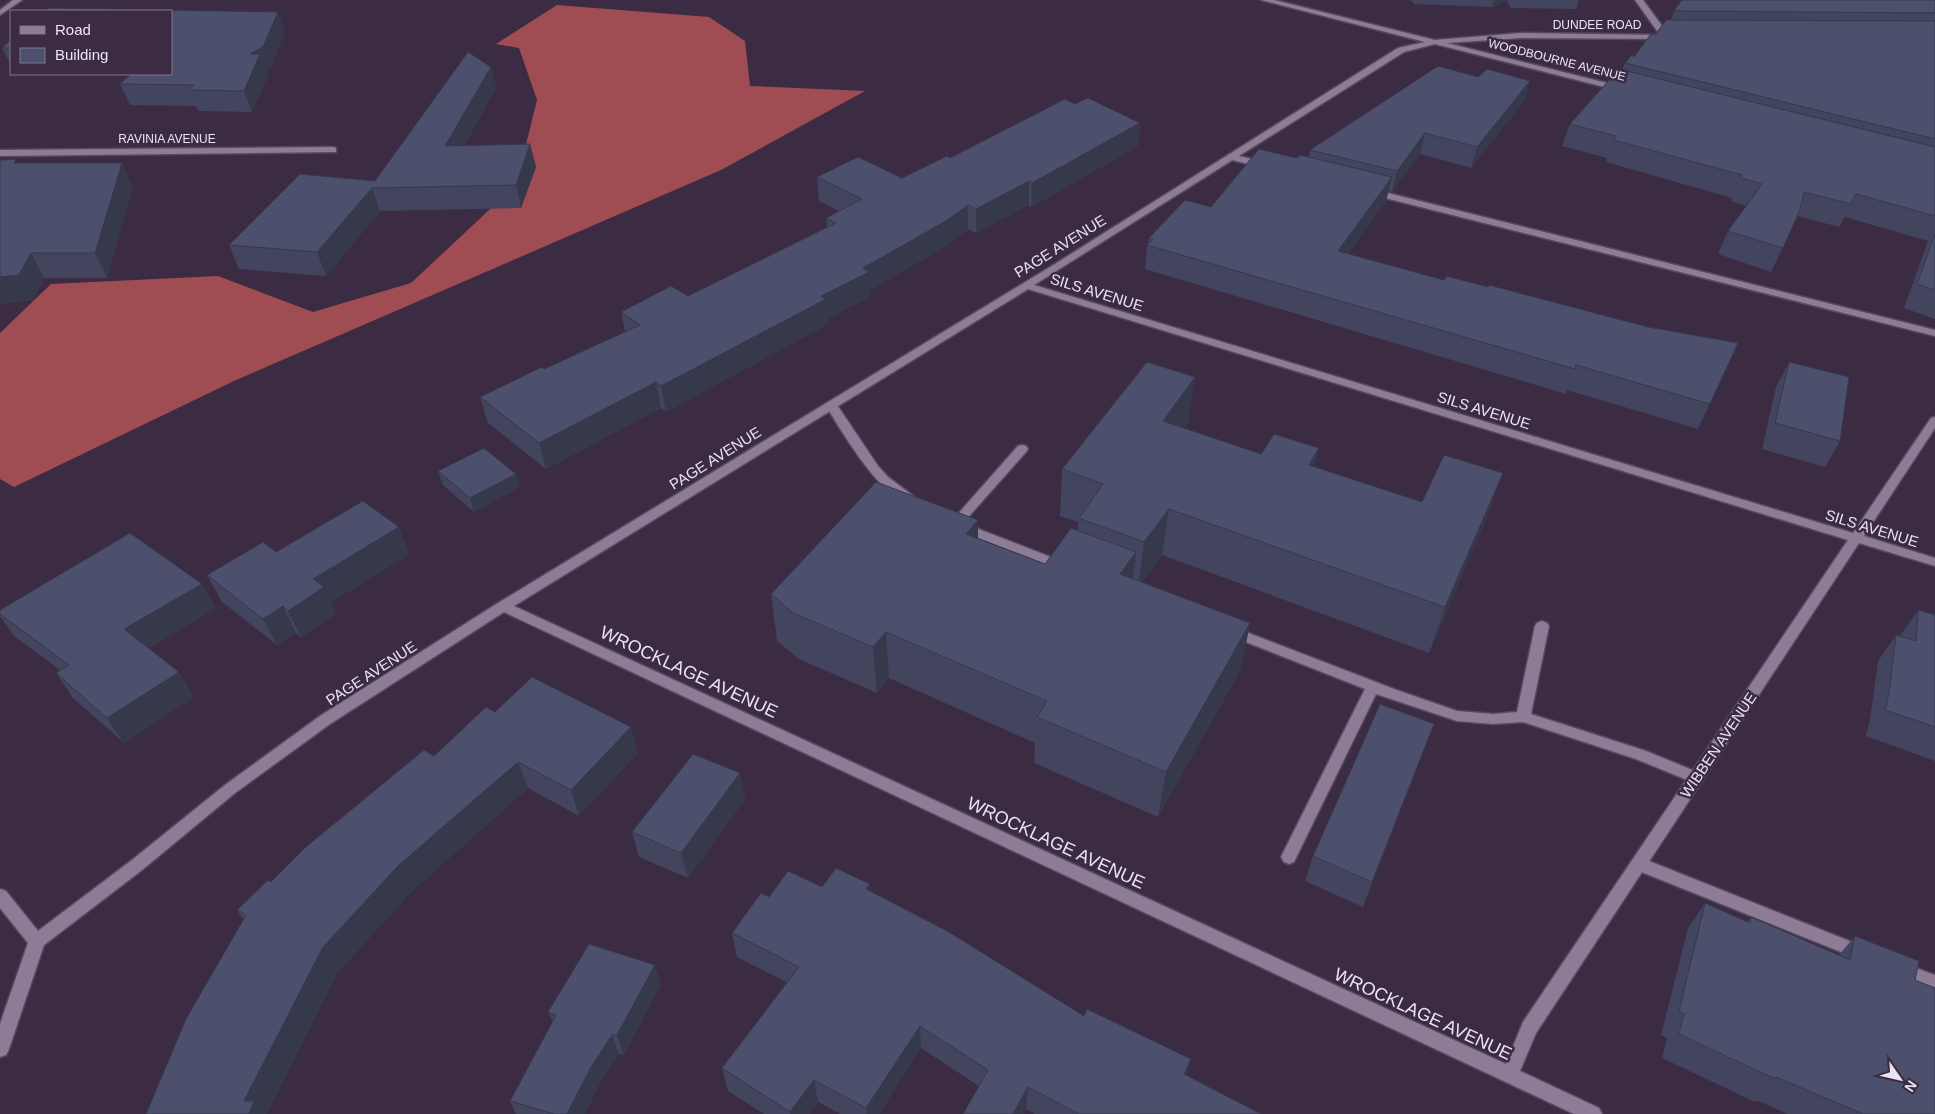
<svg xmlns="http://www.w3.org/2000/svg" width="1935" height="1114" font-family="Arial,sans-serif">
  <rect width="100%" height="100%" fill="#3b2c43"/>
  <!-- forest -->
  <path fill="#a04c53" d="M557,5L709,17L745,41L750,86L865,91L721,170L234,381L14,487L0,479V333L51,284L218,276L313,312L411,283L516,185L537,100L519,48L496,44Z"/>
  <g fill="none" stroke-linecap="round" stroke-linejoin="round">
    <defs>
      <path id="lane" d="M1231,154L1268,163L1269,165L1265,168L1228,159V155Z
        M1372,189L1935,330V336L1369,194L1367,192Z
        M831,401L835,402L878,466L888,477L916,498L914,501C886,509 838,425 825,404Z
        M1022,445L1026,446L1028,449L1026,452L963,523L1066,563L1068,566L1066,569H1058L958,530L949,524L1018,446Z
        M1542,621L1547,623L1549,626L1531,714L1646,751L1702,774L1704,778L1702,782L1697,784L1636,759L1523,722L1493,724L1457,721L1376,694L1294,862L1289,864L1284,862L1281,857L1365,689L1228,635L1226,632L1228,629H1238L1394,689L1457,711L1493,714L1517,712L1535,626L1537,623Z
        M1639,857L1867,948L1869,953L1867,958L1861,960L1634,869L1631,864L1634,859Z
        M1900,962L1935,975V991L1894,974L1892,969L1894,964Z"/>
      <path id="street" d="M13,0H22L0,15V10Z
        M1261,0H1274L1435,40L1521,33L1660,35L1635,0H1643L1670,37L1666,39L1521,38L1447,43L1623,87V91H1620L1435,44L1404,52L1034,285L1853,533L1931,418L1935,417V428L1864,536L1935,558V566L1859,543L1536,1033L1520,1071L1599,1108L1602,1114H1574L504,612L330,724L235,793L142,870L44,945L9,1049L6,1055L0,1057V1024L28,943L0,908V889L6,891L38,931L132,860L225,785L320,716L498,603L1055,264L1398,48L1425,42ZM1028,289L1848,540L1523,1022L1506,1064L514,606Z
        M333,147L336,148V152L0,156V150Z"/>
    </defs>
    <!-- lane casing -->
    <use href="#lane" stroke="#57495d" stroke-width="3"/>
    <!-- street casing -->
    <use href="#street" stroke="#57495d" stroke-width="3"/>
    <!-- lane -->
    <use href="#lane" fill="#8d7c97" fill-rule="evenodd"/>
    <!-- street -->
    <use href="#street" fill="#8d7c97" fill-rule="evenodd"/>
  </g>
  <!-- wall -->
  <path fill="#42455d" d="M1411,0H1579L1576,9L1511,8L1507,1L1492,7L1414,4Z
    M1935,0V319L1904,308L1928,241L1845,217L1839,227L1798,216L1771,272L1718,254L1728,231L1747,206L1731,201L1732,198L1606,162L1607,158L1562,146L1570,124L1622,70L1625,63L1634,57L1671,20L1675,9Z
    M285,32L271,67L266,70L268,75L252,112L198,111L196,106L130,105L120,84Z
    M11,40V65L2,48Z
    M491,67L496,88L464,146L530,144L536,167L521,208L380,211L326,276L239,269L229,245L375,181Z
    M1478,77L1530,81L1524,101L1471,168L1420,154L1392,192L1388,191L1386,201L1348,254L1444,280L1488,287L1648,327L1738,343L1698,429L1567,390L1566,394L1145,269L1147,245L1148,244L1149,238L1211,207L1296,158L1309,157L1310,150Z
    M1075,104L1140,123L1138,146L1031,207L1029,205L976,233L968,229L946,246L870,290V297L827,319L828,324L666,412L661,408L546,469L488,423L480,397L544,369L625,332L621,312L688,296L827,228L826,218L839,211L819,201L817,177L902,178Z
    M0,160L18,163L133,187L107,278H44L33,300L0,304Z
    M1789,362L1840,441L1825,467L1762,449L1776,387Z
    M1195,377L1188,423L1184,428L1261,454L1314,467L1422,502L1486,519L1429,653L1162,555L1142,582L1250,623L1241,669L1158,817L1034,763L1035,743L889,678L877,693L799,659L777,641L771,594L978,539L1045,564L1078,531V522L1060,516L1062,469Z
    M438,471L520,487L474,512L443,485Z
    M276,552L410,554L331,602L336,614L301,637L296,633L277,645L222,602L207,575Z
    M216,608L149,648L179,672L194,697L124,743L73,698L56,673L60,670L14,636L0,616V610Z
    M1918,610L1935,615V761L1866,736L1870,719L1878,661L1896,635L1900,636Z
    M495,712L638,753L579,816L528,788L412,891L338,972L243,919L237,910L434,756Z
    M1424,750L1363,907L1305,881L1313,856Z
    M740,773L745,799L688,878L639,857L632,832Z
    M822,887L870,891L1084,1016L1191,1059L1187,1076L1261,1114H1035L1026,1109L1024,1114H963L979,1086L921,1048L879,1114H840L818,1102L809,1114H764L728,1091L722,1068L787,982L737,957L732,933L769,897Z
    M1705,903L1747,922L1751,917L1839,955L1855,936L1915,980L1935,1114H1788L1756,1100L1755,1102L1662,1058L1667,1038L1661,1035L1688,928Z
    M661,984L624,1055L619,1054L598,1086L585,1114H516L510,1101L553,1022L548,1012Z"/>
  <!-- shaded-wall -->
  <path fill="#36384c" d="M1494,0H1507V1L1492,7Z
    M278,12L285,32L271,67L266,70L268,75L252,112L244,91L250,54Z
    M491,67L496,88L451,169L445,146Z
    M1530,81L1524,101L1471,168L1477,147Z
    M1140,123L1138,146L1031,207L1032,183Z
    M1425,133L1420,154L1392,192L1397,171Z
    M530,144L536,167L521,208L516,185Z
    M122,163L133,187L107,278L95,253Z
    M1392,177L1386,201L1333,275L1338,251Z
    M1029,181V205L976,233V209Z
    M372,188L380,211L326,276L317,252Z
    M968,205V229L946,246L870,290V297L827,319L828,324L666,412L661,386L821,296L863,268Z
    M31,253L44,278L33,300L0,304V277Z
    M1195,377L1188,423L1157,467L1163,421Z
    M656,382L661,408L546,469L539,443Z
    M1319,448L1308,494L1309,465Z
    M1503,473L1486,519L1429,653L1445,607Z
    M516,474L520,487L474,512L470,498Z
    M1169,509L1162,555L1138,588L1144,542Z
    M978,520V567L966,534Z
    M399,527L410,554L331,602L336,614L301,637L288,611L313,579Z
    M1136,552L1130,599L1120,574Z
    M202,584L216,608L140,653L124,629Z
    M283,606L296,633L277,645L263,619Z
    M1250,623L1241,669L1158,817L1166,772Z
    M886,632L889,678L877,693L873,647Z
    M179,672L194,697L124,743L107,718Z
    M1434,724L1424,750L1363,907L1372,882Z
    M631,727L638,753L579,816L571,790Z
    M518,762L528,788L412,891L338,972L267,1114H249L244,1101L323,947L399,865Z
    M740,773L745,799L688,878L681,853Z
    M870,884L872,908L866,889Z
    M655,965L661,984L624,1055L617,1035Z
    M920,1026L921,1048L879,1114H867L866,1108Z
    M612,1035L619,1054L598,1086L585,1114H567L591,1067Z
    M1191,1059L1186,1081L1184,1074Z
    M814,1080L818,1102L809,1114H790V1112Z
    M1028,1087L1026,1109L1024,1114H1013Z"/>
  <!-- building -->
  <path fill="#4d506c" stroke="#36384c" d="M1682,0H1935V13L1676,11L1675,9Z
    M50,8L278,12L263,47L250,54H260L244,91L189,90L194,85L120,84L131,74H171V11H46Z
    M1666,20L1935,21V139L1625,63L1632,55L1634,57L1651,34L1655,35Z
    M11,40V48H2Z
    M468,52L491,67L445,146L530,144L516,185L372,188L317,252L229,245L300,174L375,181Z
    M1438,66L1478,77L1487,69L1530,81L1477,147L1425,133L1397,171L1310,150Z
    M1619,69L1935,147V216L1856,194L1851,204L1804,192L1800,210L1783,248L1728,231L1762,184L1741,178L1742,175L1614,140L1616,136L1570,124Z
    M1088,98L1140,123L1032,183L1029,181L976,209L968,205L946,221L863,268L869,272L821,296L826,299L661,386L656,382L539,443L480,397L542,367L544,369L640,325L621,312L671,286L688,296L836,223L826,218L862,199L817,177L858,157L902,178L947,156L950,158L1065,99L1075,104Z
    M1259,149L1296,158L1300,155L1392,177L1338,251L1444,280L1447,276L1488,287L1489,285L1648,327L1738,343L1710,404L1576,365L1575,369L1147,245L1153,239L1149,238L1185,200L1211,207Z
    M16,159L14,163H122L95,253H31L19,275L0,277V160Z
    M1935,234V290L1917,284Z
    M1147,362L1195,377L1163,421L1261,454L1274,434L1319,448L1309,465L1422,502L1444,455L1503,473L1445,607L1169,509L1144,542L1079,518L1103,484L1062,469Z
    M1789,362L1849,377L1840,441L1775,423Z
    M484,448L516,474L470,498L438,471Z
    M876,482L978,520L966,534L1045,564L1071,528L1136,552L1120,574L1250,623L1166,772L1037,717L1047,701L886,632L873,647L793,613L771,594Z
    M363,501L399,527L313,579L324,587L288,611L283,606L263,619L207,575L263,542L276,552Z
    M130,533L202,584L124,629L179,672L107,718L56,673L69,665L0,614V610Z
    M1918,610L1935,615V727L1885,710L1889,693L1896,635L1916,641Z
    M532,677L631,727L571,790L518,762L399,865L323,947L244,1101H254L249,1114H146L186,1019L246,915L237,910L268,880L271,882L307,846L424,750L434,756L486,707L495,712Z
    M1380,704L1434,724L1372,882L1313,856Z
    M693,754L740,773L681,853L632,832Z
    M836,868L870,884L866,889L949,932L1084,1016L1087,1009L1191,1059L1184,1074L1261,1114H1079L1028,1087L1013,1114H963L988,1070L920,1026L866,1108L814,1080L790,1112L722,1068L799,967L732,933L761,893L769,897L788,871L822,887Z
    M1705,903L1750,923L1751,917L1850,960L1855,936L1919,961L1915,980L1935,988V1114H1863L1776,1077L1775,1079L1679,1034L1684,1014L1679,1011Z
    M589,944L655,965L617,1035H612L591,1067L567,1114H554L510,1101L556,1015L548,1012Z"/>
  <g text-anchor="middle" dominant-baseline="central" stroke-width="5" stroke-linejoin="round" paint-order="stroke">
    <!-- far-street labels -->
    <g font-size="12" fill="#ece3f2" stroke="#3b2c43">
      <text x="1597" y="25">DUNDEE ROAD</text>
      <text transform="translate(1557 60) rotate(14)">WOODBOURNE AVENUE</text>
      <text x="167" y="139">RAVINIA AVENUE</text>
    </g>
    <!-- street labels -->
    <g font-size="15" fill="#ece3f2" stroke="#3b2c43">
      <text transform="translate(1060 246) rotate(-32)">PAGE AVENUE</text>
      <text transform="translate(1097 292) rotate(17)">SILS AVENUE</text>
      <text transform="translate(1484 410) rotate(17)">SILS AVENUE</text>
      <text transform="translate(715 458) rotate(-32)">PAGE AVENUE</text>
      <text transform="translate(1872 528) rotate(17)">SILS AVENUE</text>
      <text transform="translate(371 673) rotate(-33)">PAGE AVENUE</text>
      <text transform="translate(1718 745) rotate(-56)">WIBBEN AVENUE</text>
    </g>
    <!-- near-street labels -->
    <g font-size="18" fill="#ece3f2" stroke="#3b2c43">
      <text transform="translate(689 672) rotate(25)">WROCKLAGE AVENUE</text>
      <text transform="translate(1056 843) rotate(25)">WROCKLAGE AVENUE</text>
      <text transform="translate(1423 1014) rotate(25)">WROCKLAGE AVENUE</text>
    </g>
  </g>
  <!-- legend -->
  <rect x="10" y="10" width="162" height="65" fill="#3b2c43" stroke="#827589"/>
  <rect x="20" y="26" width="25" height="8" fill="#8d7c97" stroke="#827589"/>
  <text x="55" y="35" font-size="15" fill="#ece3f2">Road</text>
  <rect x="20" y="48" width="25" height="15" fill="#4d506c" stroke="#827589"/>
  <text x="55" y="60" font-size="15" fill="#ece3f2">Building</text>
  <!-- north arrow -->
  <g transform="translate(1900 1079) rotate(124)" stroke="#3b2c43" stroke-width="4" paint-order="stroke">
  <path d="M0-4L9 19L0 12L-9 19Z" fill="#ece3f2"/>
  <text y="-8" font-size="14" font-weight="bold" text-anchor="middle" fill="#ece3f2">N</text>
  </g>
</svg>
